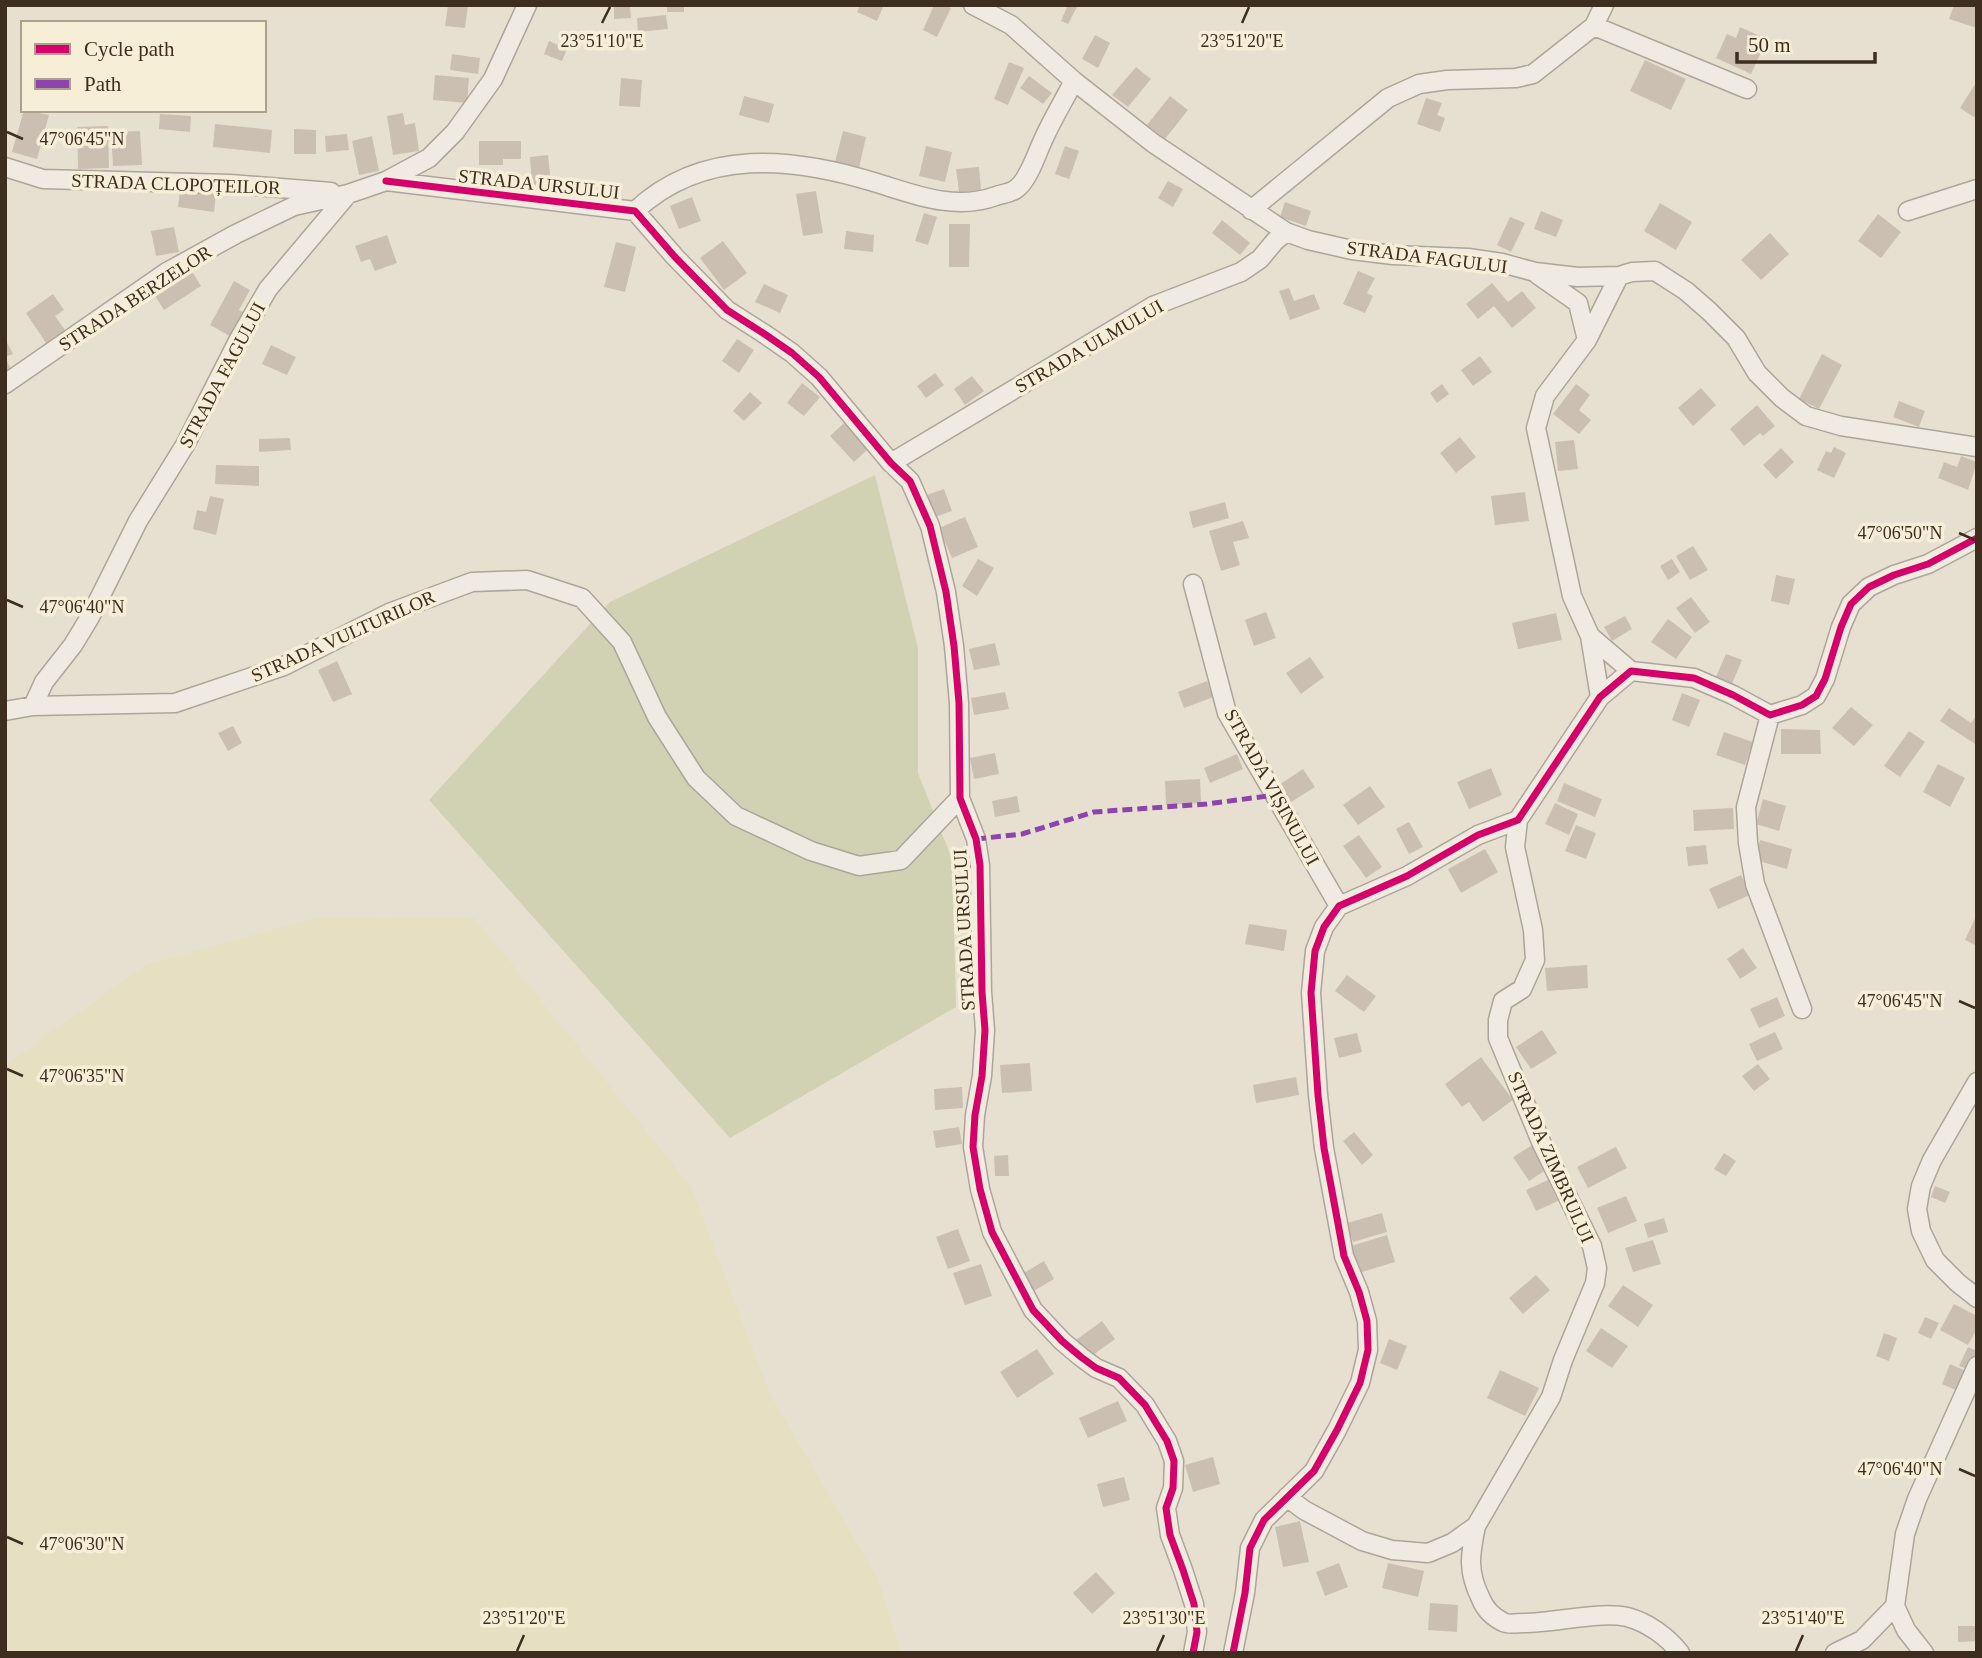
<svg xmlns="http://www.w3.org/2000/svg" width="1982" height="1658" font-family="Georgia,serif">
  <rect width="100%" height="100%" fill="#e7e0d1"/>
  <!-- farmland -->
  <path fill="#e6dfc2" d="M319,917L475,918L691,1187L770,1394L878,1579L901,1653H5V1065L147,964Z"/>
  <!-- cemetery -->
  <path fill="#d1d1b3" d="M875,475L918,648V773L952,859L956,1007L730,1138L429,800L610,602Z"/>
  <!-- building -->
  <path fill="#cbbfb2" d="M448,5H468L465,28L445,26Z
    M614,5H630L631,18L614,19Z
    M667,5H684V12H667Z
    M860,5H884L877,21L857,12Z
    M934,5H945L951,8L937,37L923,30Z
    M1064,5H1078L1068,24L1061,21L1067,7Z
    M1954,5H1977V28L1949,19Z
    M666,15L668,29L638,32L637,18Z
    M1740,27L1767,39L1751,74L1716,58L1727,34L1736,38Z
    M1095,35L1110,43L1098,68L1082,59Z
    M549,41L567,49L562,61L544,54Z
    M452,54L480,58L478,74L450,70Z
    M1645,60L1686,79L1671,110L1630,91Z
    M1009,62L1024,68L1008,105L994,99Z
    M1136,67L1151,79L1128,107L1112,95Z
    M435,75L469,78L467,103L433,100Z
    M1029,76L1052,93L1043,104L1020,88Z
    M621,78L642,80L640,107L619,106Z
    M1977,81V119L1960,108Z
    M744,96L774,104L769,123L739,115Z
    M1170,96L1188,110L1165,139L1147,125Z
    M1426,98L1442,103L1437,115L1445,118L1440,132L1417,124Z
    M24,110L49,115L37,159L12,152Z
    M403,113L405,125L415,123L419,151L393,155L387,116Z
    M160,114L191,116L190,132L159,129Z
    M215,124L272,130L270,153L213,147Z
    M108,126L109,168L78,169L77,127Z
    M294,129L316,130V154H294Z
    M140,131L142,165L113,166L111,132Z
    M843,131L866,137L859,168L835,162Z
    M347,134L349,150L326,152L325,136Z
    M372,136L379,171L359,175L352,141Z
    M479,141H521V159H503V165H479Z
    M926,146L952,152L945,182L919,176Z
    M1065,146L1079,151L1069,179L1055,174Z
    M548,155L551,183L532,185L530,157Z
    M979,167L981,190L959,192L956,169Z
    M1168,181L1183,189L1173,207L1158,198Z
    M180,189L216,194L214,212L178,207Z
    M816,191L823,233L803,236L796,194Z
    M692,197L701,221L679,229L670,206Z
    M1285,202L1311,211L1306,226L1280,217Z
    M1660,203L1692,222L1676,250L1644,231Z
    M1541,211L1563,220L1556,237L1534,229Z
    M924,213L937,217L928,245L915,241Z
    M1878,214L1901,232L1881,258L1858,241Z
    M1510,217L1525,223L1511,252L1497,245Z
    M1222,220L1250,243L1240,255L1212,233Z
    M949,224H970L969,267H949Z
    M174,227L179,252L156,256L151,231Z
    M846,231L874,235L873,252L844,249Z
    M1770,233L1789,254L1761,280L1741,260Z
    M387,235L397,263L375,271L370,259L361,262L355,246Z
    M723,241L747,273L724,290L700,258Z
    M616,242L636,247L625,292L604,287Z
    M191,270L201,286L164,310L154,294Z
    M1358,271L1375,278L1367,293L1373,296L1365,313L1343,304Z
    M234,281L250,290L239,310L249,315L235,339L210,325Z
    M1492,283L1508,302L1522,291L1536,308L1512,328L1494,306L1478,319L1466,304Z
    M764,284L788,295L780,313L755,302Z
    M1289,288L1294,301L1314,294L1320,309L1290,320L1279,291Z
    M53,294L64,310L55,316L67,333L48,346L26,313Z
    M5,339L13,354L5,357L11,369L5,372Z
    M737,339L754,350L739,373L722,361Z
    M271,345L296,357L287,375L262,364Z
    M1822,354L1842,365L1819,409L1799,399Z
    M1480,356L1492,372L1473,386L1461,370Z
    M935,373L944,385L926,398L917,386Z
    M972,376L984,391L965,405L954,389Z
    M802,383L820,397L804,416L787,403Z
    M1442,384L1449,394L1437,403L1430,393Z
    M1576,384L1590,395L1579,410L1591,420L1579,434L1553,414Z
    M1701,388L1716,405L1693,426L1678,408Z
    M750,392L762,403L744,421L733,411Z
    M1899,401L1925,411L1919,427L1893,417Z
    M1757,405L1775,426L1763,436L1760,433L1744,446L1730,429Z
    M844,423L868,449L854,462L830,436Z
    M1460,437L1476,457L1456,473L1440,453Z
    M290,438L291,450L259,452V439Z
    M1574,440L1578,469L1558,471L1555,442Z
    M1834,447L1846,453L1834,478L1817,470L1826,451L1831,453Z
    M1781,448L1794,462L1776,479L1763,465Z
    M1961,456L1977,462L1968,490L1938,478L1944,462L1957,467Z
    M216,465L259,466V486L215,484Z
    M944,489L952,511L935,517L927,495Z
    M1525,492L1529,521L1495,525L1491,496Z
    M210,496L224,499L216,535L193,529L197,510L206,512Z
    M1225,502L1229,518L1193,528L1189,512Z
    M965,517L978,547L952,558L939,528Z
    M1243,521L1249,538L1233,542L1240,565L1221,571L1209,531Z
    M1693,546L1708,570L1690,580L1676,556Z
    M978,559L994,568L977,596L962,586Z
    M1672,559L1680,572L1668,580L1660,566Z
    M1776,575L1795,579L1789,605L1771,601Z
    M1691,597L1710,622L1695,633L1676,608Z
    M1266,612L1276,638L1254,646L1245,620Z
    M1556,613L1562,640L1518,649L1512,623Z
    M1625,616L1632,629L1612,641L1604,627Z
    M1668,619L1692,637L1676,659L1651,642Z
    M995,643L1000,665L974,670L969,649Z
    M1726,654L1742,660L1731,686L1715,679Z
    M1310,657L1324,677L1301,694L1286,673Z
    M337,661L352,694L333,702L318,670Z
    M1207,681L1213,697L1184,708L1178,692Z
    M1005,692L1009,709L974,715L971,698Z
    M1682,693L1700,700L1689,727L1672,720Z
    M1851,707L1873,725L1854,746L1832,728Z
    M1949,708L1971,723L1977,715V742L1975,744L1940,721Z
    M233,726L242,743L228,751L218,733Z
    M1781,729L1820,730L1821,754H1781Z
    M1909,731L1925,742L1900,777L1884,766Z
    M1724,732L1753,742L1745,765L1716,755Z
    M995,753L999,774L974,779L970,758Z
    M1237,754L1243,769L1210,783L1204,768Z
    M1938,764L1965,778L1950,807L1923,792Z
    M1491,768L1502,795L1469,809L1457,782Z
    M1303,769L1315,787L1291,802L1279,785Z
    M1200,779L1201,803L1166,805L1165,781Z
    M1564,783L1602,799L1595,817L1557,801Z
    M1370,786L1385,807L1358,825L1343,805Z
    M1017,796L1020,812L995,817L992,801Z
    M1763,799L1786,806L1779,831L1756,824Z
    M1555,803L1578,814L1569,835L1545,824Z
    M1733,808L1734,829L1694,831L1693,810Z
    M1409,822L1423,847L1409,854L1396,829Z
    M1576,825L1596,833L1586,859L1565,851Z
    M1359,835L1382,867L1366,878L1343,846Z
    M1760,840L1792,849L1787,869L1755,860Z
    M1706,845L1708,864L1688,866L1686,847Z
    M1485,849L1498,872L1461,893L1448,869Z
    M1741,875L1750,895L1718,909L1709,889Z
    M1977,914V946L1965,940Z
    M1249,924L1287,930L1284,951L1245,944Z
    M1743,948L1757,968L1740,979L1727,959Z
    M1587,965L1588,988L1547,991L1545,968Z
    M1347,975L1376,996L1364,1012L1335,991Z
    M1777,997L1785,1016L1759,1028L1750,1009Z
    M1542,1030L1557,1053L1531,1069L1516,1047Z
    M1775,1032L1783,1049L1757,1061L1749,1044Z
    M1357,1033L1362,1052L1339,1058L1334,1038Z
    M1481,1057L1513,1100L1483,1122L1469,1102L1462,1107L1445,1084Z
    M1030,1063L1032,1091L1002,1093L1000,1065Z
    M1758,1064L1770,1079L1754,1091L1742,1076Z
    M1296,1077L1299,1095L1256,1103L1253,1085Z
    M962,1087L963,1108L935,1110L934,1089Z
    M959,1127L962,1144L936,1148L933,1131Z
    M1354,1132L1373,1155L1362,1165L1343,1141Z
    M1534,1144L1549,1168L1529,1181L1513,1157Z
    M1616,1147L1627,1168L1588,1188L1577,1167Z
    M1724,1153L1736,1161L1726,1176L1714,1169Z
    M1008,1155L1009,1176H995L994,1156Z
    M1548,1180L1558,1201L1536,1211L1526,1190Z
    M1935,1186L1950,1192L1945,1203L1931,1197Z
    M1626,1196L1637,1221L1608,1233L1597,1208Z
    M1382,1213L1387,1232L1353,1242L1347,1223Z
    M1664,1218L1668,1232L1648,1238L1644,1224Z
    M958,1229L970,1261L948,1269L936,1237Z
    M1387,1235L1395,1262L1359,1273L1351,1246Z
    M1653,1240L1661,1264L1633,1272L1625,1248Z
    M1044,1261L1054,1279L1032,1292L1022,1274Z
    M981,1264L992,1296L965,1305L953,1273Z
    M1536,1275L1550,1290L1523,1314L1509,1298Z
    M1623,1285L1653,1305L1638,1327L1608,1306Z
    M1954,1304L1977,1316V1329L1968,1345L1940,1330Z
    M1925,1317L1939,1323L1931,1339L1918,1333Z
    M1102,1321L1115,1339L1089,1358L1076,1340Z
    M1601,1328L1628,1346L1612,1368L1586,1351Z
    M1884,1333L1897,1338L1889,1361L1876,1356Z
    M1389,1339L1407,1346L1397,1370L1380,1363Z
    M1968,1347L1977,1351V1360L1972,1371L1959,1366Z
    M1037,1349L1054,1374L1017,1398L1000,1372Z
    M1950,1364L1968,1372L1960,1392L1942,1384Z
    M1500,1370L1539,1388L1525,1416L1487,1398Z
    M1118,1401L1127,1421L1088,1438L1079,1418Z
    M1213,1457L1220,1484L1193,1492L1185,1465Z
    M1124,1477L1130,1500L1103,1507L1097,1484Z
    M1300,1521L1309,1562L1283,1567L1275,1527Z
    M1339,1563L1348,1587L1325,1596L1316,1572Z
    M1388,1563L1424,1571L1418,1597L1382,1588Z
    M1096,1572L1115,1593L1092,1614L1073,1593Z
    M1430,1603L1458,1605L1457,1632L1428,1630Z
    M1958,1626H1977V1641L1958,1642Z"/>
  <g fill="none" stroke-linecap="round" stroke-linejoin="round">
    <defs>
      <path id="minor" d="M973,5L1011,25L1074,81L1153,143L1286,232L1308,240L1352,250L1393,255L1468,258L1502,263L1535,272L1578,277L1619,276L1632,272L1655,271L1686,291L1709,311L1736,338L1757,373L1782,398L1806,416L1841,426L1977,447
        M1594,26L1747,89
        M5,167L43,179L230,184L331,192
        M386,181L635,211L675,257L727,310L763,333L792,353L819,377L891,463L910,481L930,526L946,592L954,646L959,703L960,798L976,839L980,865L982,992L985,1030L982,1076L975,1115L973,1147L980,1189L992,1232L1033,1310L1062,1341L1081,1357L1096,1368L1119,1378L1145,1405L1167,1441L1174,1461L1173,1488L1166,1508L1170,1535L1183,1570L1194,1604L1197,1632L1193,1653
        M1251,210L1388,98L1419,84L1447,80L1516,78L1533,74L1594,26L1604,5
        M635,211C703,147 794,157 877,183C916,195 955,211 996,196C1002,194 1011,193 1016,189C1029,180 1037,152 1044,138C1053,118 1064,100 1074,81
        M1908,211L1977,189
        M1538,275L1578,303L1587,340
        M5,384L167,272L236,234L294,206L348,194
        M891,463L1153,306L1241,272L1260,259L1275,241L1286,232
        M1193,584L1227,713L1339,906
        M1590,636L1631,671
        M1600,697L1590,636L1572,596L1536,428L1545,396L1587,340L1619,276
        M33,706L175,703L284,666L389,613L472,582L527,580L582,598L622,642L657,717L696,778L736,816L811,851L859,866L901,860L960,798
        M5,711L33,706L44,682L73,645L90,617L138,521L185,445L239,339L268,289L348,194L386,181L429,158L455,132L493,79L527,5
        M1770,715L1746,807L1748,843L1755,884L1802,1009
        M1977,1082L1932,1160L1921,1186L1917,1209L1921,1231L1935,1260L1958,1283L1977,1298
        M1287,1497L1304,1510L1362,1541L1392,1550L1428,1553L1452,1543L1476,1526L1551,1397L1563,1360L1595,1283L1597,1268L1592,1246L1542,1144L1498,1038V1020L1503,1001L1522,989L1535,960L1533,930L1515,847L1518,820
        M1476,1526C1470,1555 1467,1571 1481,1599C1485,1609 1493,1617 1503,1622C1508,1625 1518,1623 1524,1623C1555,1623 1598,1611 1627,1617C1647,1622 1668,1637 1680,1653
        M1895,1606L1906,1630L1924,1653
        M1233,1653L1245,1593L1250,1548L1264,1520L1314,1471L1337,1430L1360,1383L1368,1350L1367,1321L1359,1292L1344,1256L1324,1148L1318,1095L1311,993L1315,951L1324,927L1339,906L1407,876L1478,835L1518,820L1600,697L1631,671L1694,678L1733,695L1770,715L1802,705L1816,696L1825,679L1841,627L1851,604L1869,587L1894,575L1928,564L1977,538
        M1835,1653L1862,1640L1895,1606L1905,1534L1917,1499L1977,1366"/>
    </defs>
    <!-- minor casing -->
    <use href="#minor" stroke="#ada599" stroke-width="21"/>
    <!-- minor -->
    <use href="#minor" stroke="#efebe3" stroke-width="18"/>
    <!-- quiet -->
    <path stroke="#8e44ad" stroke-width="5" stroke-dasharray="10 5" stroke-linecap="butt" d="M976,839L1022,834L1094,812L1207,804L1275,795"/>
    <defs>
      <path id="cycleway" d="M386,181L635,211L675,257L727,310L763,333L792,353L819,377L891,463L910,481L930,526L946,592L954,646L959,703L960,798L976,839L980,865L982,992L985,1030L982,1076L975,1115L973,1147L980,1189L992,1232L1033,1310L1062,1341L1081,1357L1096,1368L1119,1378L1145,1405L1167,1441L1174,1461L1173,1488L1166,1508L1170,1535L1183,1570L1194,1604L1197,1632L1193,1653
        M1233,1653L1245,1593L1250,1548L1264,1520L1314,1471L1337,1430L1360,1383L1368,1350L1367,1321L1359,1292L1344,1256L1324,1148L1318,1095L1311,993L1315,951L1324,927L1339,906L1407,876L1478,835L1518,820L1600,697L1631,671L1694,678L1733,695L1770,715L1802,705L1816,696L1825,679L1841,627L1851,604L1869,587L1894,575L1928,564L1977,538"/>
    </defs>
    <!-- cycleway casing -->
    <use href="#cycleway" stroke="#f7eed8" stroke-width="11"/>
    <!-- cycleway -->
    <use href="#cycleway" stroke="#d6006c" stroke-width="7"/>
  </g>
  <!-- ticks -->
  <path fill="none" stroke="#3d2e20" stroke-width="2.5" d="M602,23L610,7M1242,23L1249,7M7,132L23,139M1959,533L1975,540M7,600L23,607M1959,1001L1975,1008M7,1069L23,1076M1959,1469L1975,1476M7,1537L23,1544M517,1651L524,1635M1157,1651L1164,1635M1796,1651L1803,1635"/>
  <g text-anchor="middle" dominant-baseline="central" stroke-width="7" stroke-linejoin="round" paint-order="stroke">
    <!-- street labels -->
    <g font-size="19" fill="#3d2e20" stroke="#f7eed8">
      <text transform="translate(176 184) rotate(2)">STRADA CLOPOȚEILOR</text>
      <text transform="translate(539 184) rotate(6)">STRADA URSULUI</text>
      <text transform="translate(1427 257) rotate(7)">STRADA FAGULUI</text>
      <text transform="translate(135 298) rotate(-33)">STRADA BERZELOR</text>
      <text transform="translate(1089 346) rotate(-30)">STRADA ULMULUI</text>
      <text transform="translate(222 375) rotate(-62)">STRADA FAGULUI</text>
      <text transform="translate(343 636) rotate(-24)">STRADA VULTURILOR</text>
      <text transform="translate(1272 787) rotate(61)">STRADA VIȘINULUI</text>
      <text transform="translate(964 930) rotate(-93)">STRADA URSULUI</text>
      <text transform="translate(1551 1157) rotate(66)">STRADA ZIMBRULUI</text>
    </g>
  </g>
  <g font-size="18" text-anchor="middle" fill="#3d2e20" stroke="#f7eed8" stroke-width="7" stroke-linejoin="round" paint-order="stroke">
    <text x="602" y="47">23°51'10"E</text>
    <text x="1242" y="47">23°51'20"E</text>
    <text x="82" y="145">47°06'45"N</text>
    <text x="1900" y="539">47°06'50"N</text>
    <text x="82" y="613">47°06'40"N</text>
    <text x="1900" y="1007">47°06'45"N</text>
    <text x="82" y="1082">47°06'35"N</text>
    <text x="1900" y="1475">47°06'40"N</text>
    <text x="82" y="1550">47°06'30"N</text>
    <text x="524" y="1624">23°51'20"E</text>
    <text x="1164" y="1624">23°51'30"E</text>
    <text x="1803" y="1624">23°51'40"E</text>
  </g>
  <!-- border -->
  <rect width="1982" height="1658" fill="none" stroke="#3d2e20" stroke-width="14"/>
  <!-- legend -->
  <rect x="21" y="21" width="245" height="91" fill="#f7eed8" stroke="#ada18e" stroke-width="2"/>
  <rect x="35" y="44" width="35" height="10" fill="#d6006c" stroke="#ada18e" stroke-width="2"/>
  <text x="84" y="56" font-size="21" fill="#3d2e20">Cycle path</text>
  <rect x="35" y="79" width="35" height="10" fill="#8e44ad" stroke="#ada18e" stroke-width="2"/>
  <text x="84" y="91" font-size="21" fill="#3d2e20">Path</text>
  <!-- scale -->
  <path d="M1737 52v10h138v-10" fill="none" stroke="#3d2e20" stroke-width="3.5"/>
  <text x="1748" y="52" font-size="21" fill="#3d2e20" stroke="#f7eed8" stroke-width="5" paint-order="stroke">50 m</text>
</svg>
